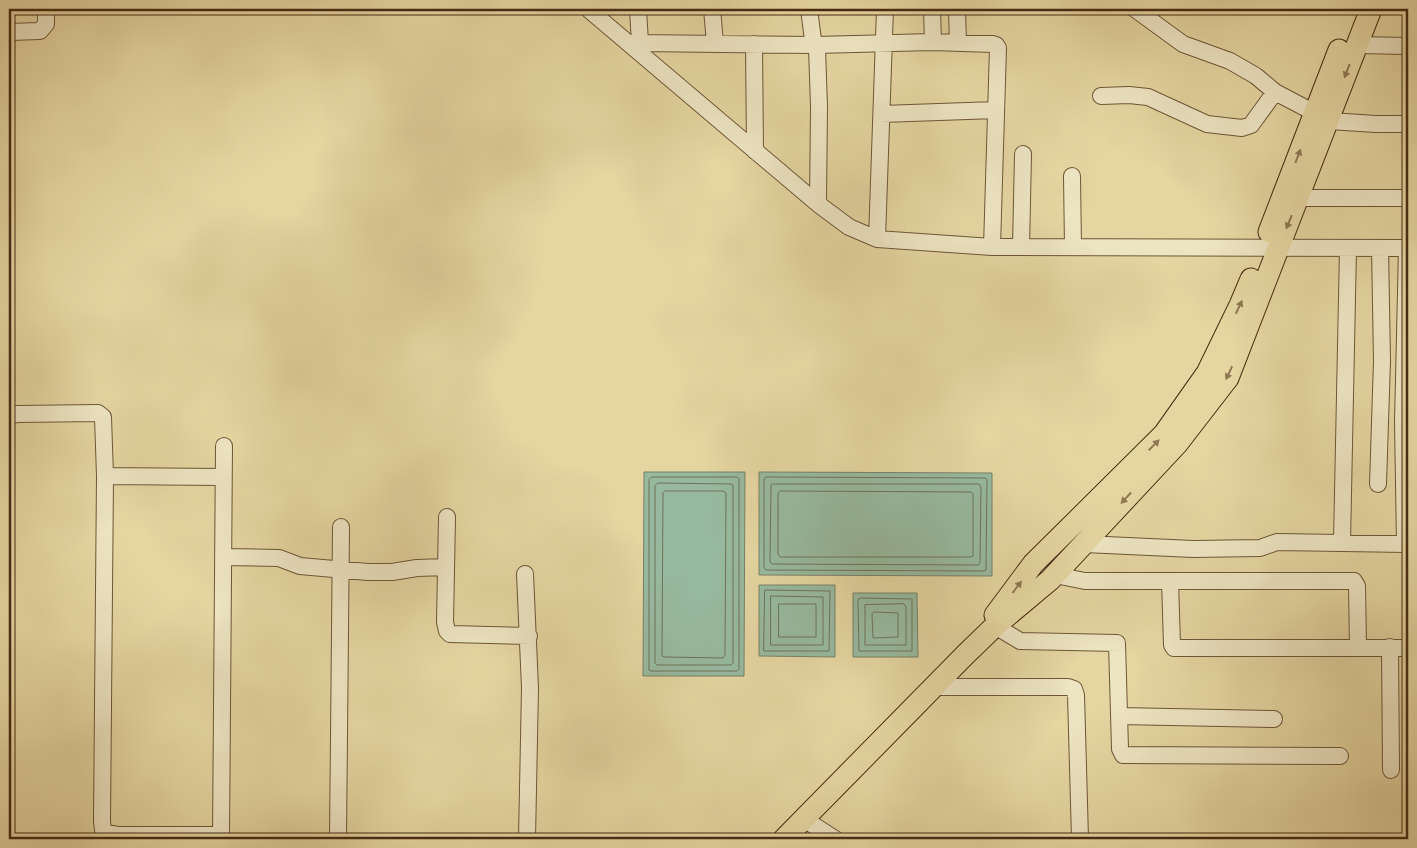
<svg xmlns="http://www.w3.org/2000/svg" width="1417" height="848" font-family="'IM FELL French Canon',serif">
  <rect width="100%" height="100%" fill="#e4d5a1"/>
  <filter id="stains"><feTurbulence type="fractalNoise" baseFrequency=".004" numOctaves="4"/><feColorMatrix values="0 0 0 0 .2 0 0 0 0 .09 0 0 0 0 .02 0 0 0 .5 -.17"/></filter>
  <radialGradient id="worn" r=".72"><stop offset=".6" stop-color="#630" stop-opacity="0"/><stop offset="1" stop-color="#630" stop-opacity=".3"/></radialGradient>
  <!-- water -->
  <path fill="#97b99f" stroke="#778067" d="M644,472H745L744,676H643Z
    M759,472L992,473V576L759,575Z
    M759,585H835V657L759,656Z
    M853,593H917L918,657H853Z"/>
  <g fill="none" stroke-linecap="round" stroke-linejoin="round">
    <!-- shore -->
    <path stroke="#6f7258" stroke-width="1" d="M652,477H737L739,479V669L737,671H651L649,670V480Z
      M766,477L985,478L987,480L986,570L984,571L766,570L764,568V480Z
      M658,483L731,484L733,485V663L731,665H657L655,663V486Z
      M772,484H979L981,487L980,563L978,565L772,564L770,562L771,486Z
      M665,491H723L726,493L725,655L723,658L665,657L662,656L663,493Z
      M780,491L971,492L973,494V556L970,557H780L778,554V494Z
      M765,590L830,591L829,651H764Z
      M771,596L823,597V645H771Z
      M860,598L912,599V651H859L858,601Z
      M779,604H816V637H779Z
      M904,604L906,607V645H865V605Z
      M874,612L898,613V637L873,638L872,614Z"/>
    <defs>
      <path id="minor" d="M588,9L818,204L849,227L877,239L992,247L1408,248
        M638,9L640,43L638,51
        M712,9L715,43
        M809,9L813,40L817,48L819,107L818,204
        M932,9L933,42L993,44L996,45L998,48L992,247
        M1135,9L1183,44L1230,61L1256,76L1275,92L1315,113
        M9,32L40,31L46,24V9
        M640,43L815,45L933,42
        M958,43L957,11L958,9
        M754,44L755,151
        M1357,45L1408,46
        M1101,96L1129,95L1148,97L1207,124L1242,128L1251,125L1275,92
        M882,114L996,110
        M1329,121L1376,124H1408
        M1072,176L1073,247
        M1298,198H1408
        M877,239L885,9
        M1021,247L1023,154
        M9,416L17,414L98,413L103,417L105,476L102,821L103,830L106,833L118,835H221
        M105,476L223,477
        M1378,484L1382,361L1380,248
        M447,517L445,622L447,631L450,634L529,636
        M1342,543L1348,248
        M1084,544L1193,549L1260,548L1277,542L1408,544
        M1405,544L1403,422L1407,248
        M223,557L279,558L300,566L368,572H392L417,568L446,567
        M525,574L530,688L527,839
        M1055,575L1085,581H1354L1357,586L1358,647
        M1170,581L1172,645L1174,648H1408
        M995,626L1020,641L1117,643L1120,749L1123,755L1340,756
        M1390,647L1391,770
        M934,687H1068L1074,689L1076,695L1080,839
        M1119,716L1274,719
        M804,819L835,839
        M221,839L224,446
        M338,839L341,527"/>
      <path id="major" d="M1269,232L1339,50
        M995,615L1033,564L1164,434L1207,373L1240,305L1251,279
        M784,839L966,654L995,626L1050,580L1177,444L1228,378L1371,9"/>
    </defs>
    <!-- minor casing -->
    <use href="#minor" stroke="#6e5636" stroke-width="18"/>
    <!-- major casing -->
    <use href="#major" stroke="#472b12" stroke-width="23"/>
    <!-- minor -->
    <use href="#minor" stroke="#ede4c2" stroke-width="16"/>
    <!-- major -->
    <use href="#major" stroke="#e4d5a1" stroke-width="21"/>
  </g>
  <!-- one-way arrows -->
  <defs><path id="oneway-solid" d="M-6-.8H1V-3.2L6.5 0L1 3.2V.8H-6Z" transform="scale(1.25)"/></defs>
  <g fill="#8e7752">
    <use href="#oneway-solid" transform="translate(1347 71) rotate(111)"/>
    <use href="#oneway-solid" transform="translate(1298 156) rotate(-69)"/>
    <use href="#oneway-solid" transform="translate(1289 222) rotate(112)"/>
    <use href="#oneway-solid" transform="translate(1239 307) rotate(-65)"/>
    <use href="#oneway-solid" transform="translate(1229 373) rotate(115)"/>
    <use href="#oneway-solid" transform="translate(1154 445) rotate(-45)"/>
    <use href="#oneway-solid" transform="translate(1126 498) rotate(133)"/>
    <use href="#oneway-solid" transform="translate(1017 587) rotate(-53)"/>
  </g>
  <!-- margin -->
  <rect width="1417" height="848" fill="none" stroke="#e4d5a1" stroke-width="30"/>
  <rect x="10" y="10" width="1397" height="828" fill="none" stroke="#472b12" stroke-width="2.5"/>
  <rect x="15" y="15" width="1387" height="818" fill="none" stroke="#472b12"/>
  <rect width="100%" height="100%" filter="url(#stains)"/>
  <rect width="100%" height="100%" fill="url(#worn)"/>
</svg>
